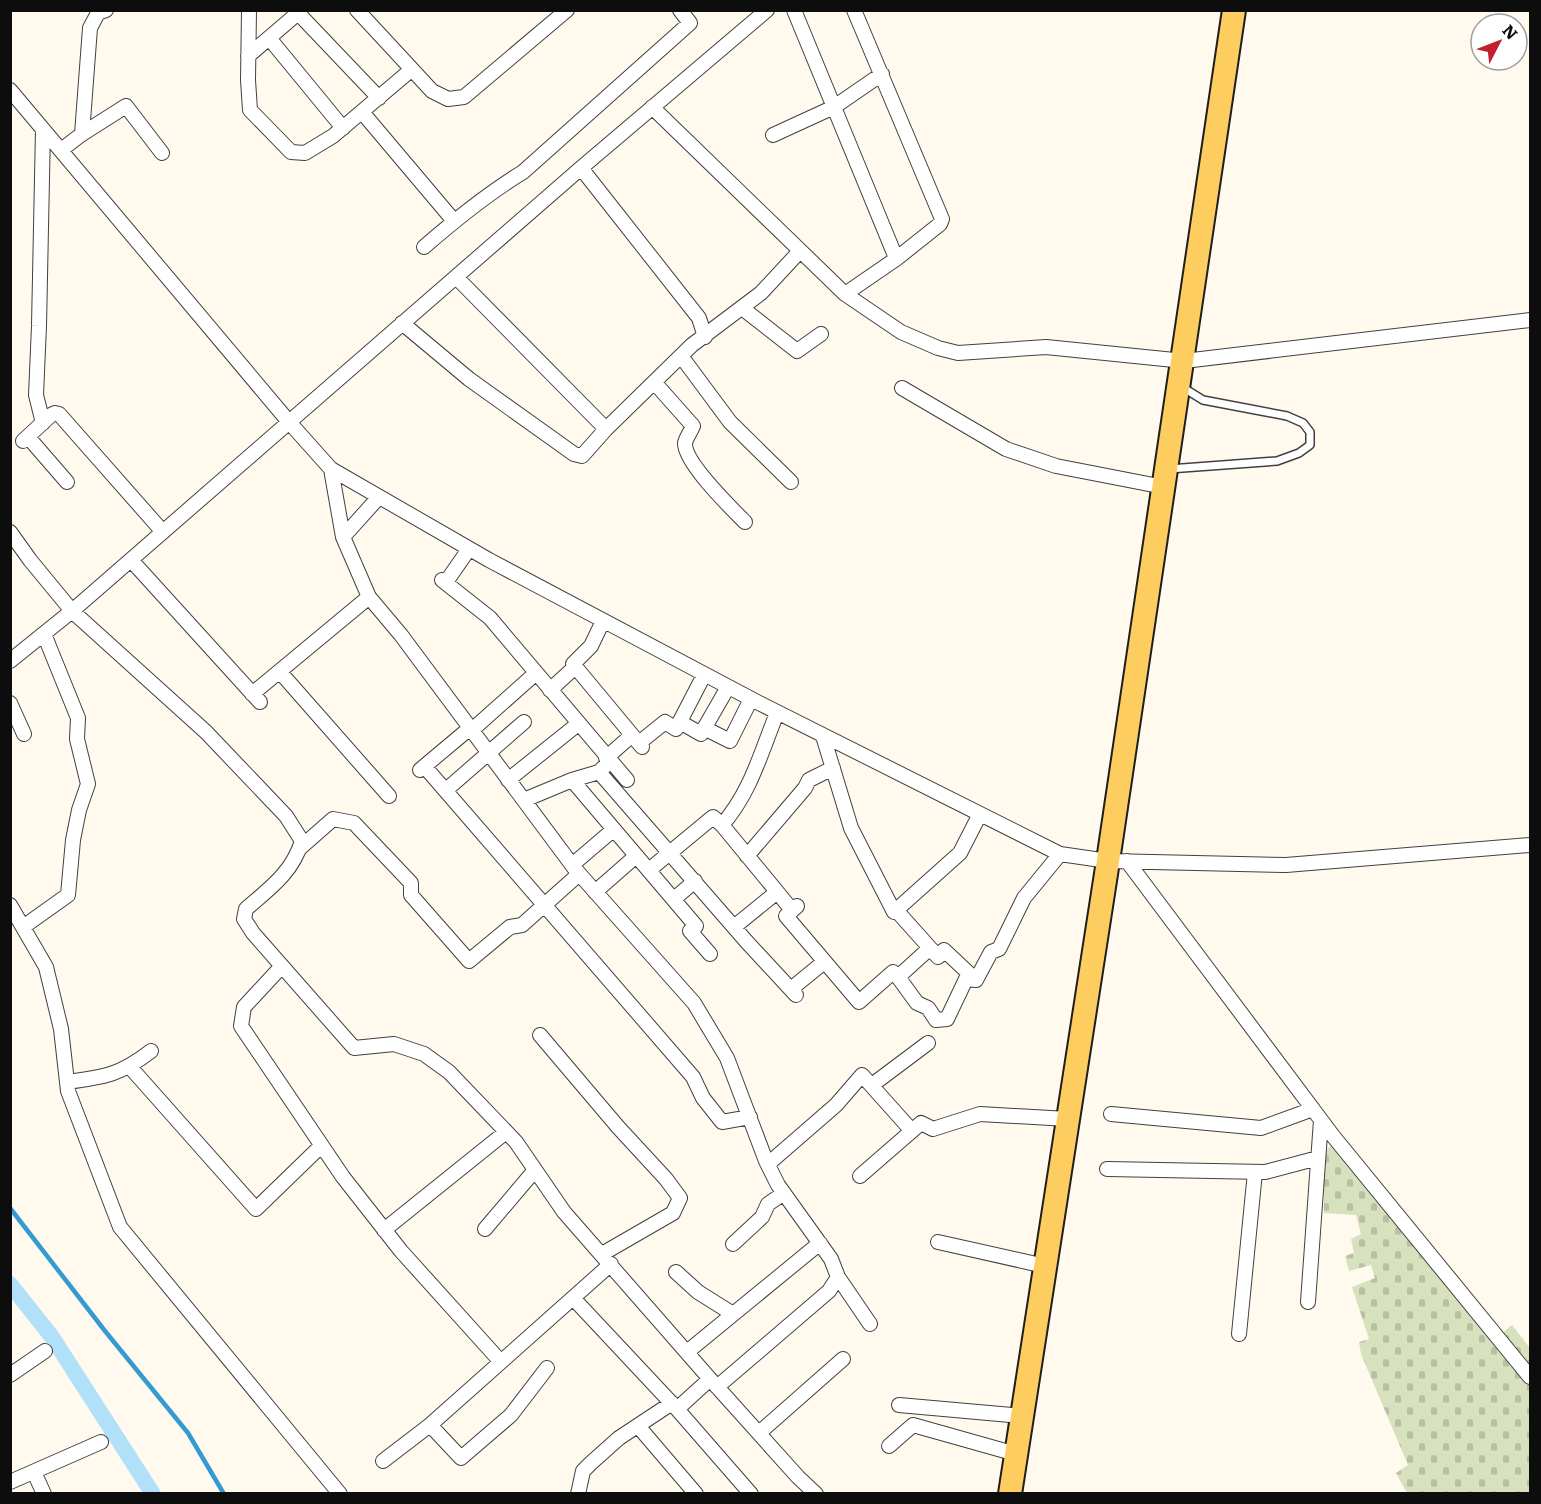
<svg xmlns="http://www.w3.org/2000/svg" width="1541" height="1504" font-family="Literata,serif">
  <defs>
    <pattern id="cemetery-stones" width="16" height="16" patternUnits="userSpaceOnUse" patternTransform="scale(1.5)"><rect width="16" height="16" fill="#d7e1bd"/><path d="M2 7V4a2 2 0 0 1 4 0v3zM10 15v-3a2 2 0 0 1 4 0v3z" fill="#b7c0a1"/></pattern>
  </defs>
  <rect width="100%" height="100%" fill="#fffaed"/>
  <!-- cemetery -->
  <path fill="url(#cemetery-stones)" d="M1341,1136L1501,1334L1512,1325L1530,1348V1493H1407L1396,1473L1408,1465L1361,1354L1359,1342L1369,1339L1352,1287L1375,1278L1371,1265L1349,1271L1345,1256L1354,1253L1351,1239L1361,1234L1356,1215L1324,1213L1323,1153Z"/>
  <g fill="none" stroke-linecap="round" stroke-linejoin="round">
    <!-- stream -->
    <path stroke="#349bd2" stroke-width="4.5" d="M10,1208L105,1331L188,1433L224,1494"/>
    <!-- canal -->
    <path stroke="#b0e1f8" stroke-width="16" d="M10,1284L52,1337L153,1494"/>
    <defs>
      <path id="lane" d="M1169,469L1277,461L1299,453L1310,445V432L1303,423L1287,416L1203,400L1182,387"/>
      <path id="street" d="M249,10L248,80L250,110L291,152L305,153L333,136L411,70
        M357,10L432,91L448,99L464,97L567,10
        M794,10L896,258
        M269,38L343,128
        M248,56L298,13L379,98
        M10,90L289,422L331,469L489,560L759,703L1060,854L1108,861L1286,865L1530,845
        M652,107L845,294L901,332L938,348L958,353L1046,347L1184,361L1530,320
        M362,112L454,221
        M82,134L90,28L98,13L106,10
        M773,135L834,107L882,74
        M61,150L82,134L126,106L162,153
        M581,168L699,318L705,337
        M424,247C455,220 487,194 523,172L690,23L680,10
        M456,277L606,429
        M845,294L896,259L940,224L942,219L854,10
        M742,308L797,351L821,334
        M402,323L469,379L574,454L582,456L606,429L692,345L761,293L800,251
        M681,356L730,422L791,482
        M654,382L693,426C691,431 686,438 685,443C684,462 731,508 745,522
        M902,388L1006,449L1056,466L1164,487
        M43,423L36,395L39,326L43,129
        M28,437L67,482
        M23,441L51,415L55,413L59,414L163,532
        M331,469L343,537L369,597L401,635L575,869L694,1003L727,1058L766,1161L778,1185L831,1259L838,1277L829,1291L717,1387
        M10,532L30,560L72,611L206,732L286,816L302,841C292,873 270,888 246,909L244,919L253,933L354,1048L394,1044L424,1054L449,1072L516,1142L564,1212L710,1379L798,1477L816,1494
        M343,537L379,497
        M131,560L260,702
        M442,580L490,618L627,780
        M446,582L469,549
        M603,621L591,646L573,664L642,747
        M10,661L72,611L581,168L767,10
        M280,672L389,796
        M550,690L575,667
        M252,694L369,597
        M10,703L24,734
        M680,722L701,734L728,687
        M704,728L730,741L751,699
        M472,730L536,673
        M823,736L851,828L894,912L960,853L980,814
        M639,743L665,722L676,729L704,675
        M606,758L632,735
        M425,767L693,1077L703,1098L722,1122L750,1117
        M420,770L470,728
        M599,772L746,941L796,995
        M508,780L578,724
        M572,780L696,926L690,931L710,954
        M446,790L524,722
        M524,800L572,780L599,772L604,767
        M722,825C751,792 761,752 777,713
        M300,848L333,819L354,823L411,883V895L469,961L510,927L522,925L579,874
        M747,856L805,788L809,780L833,768
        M1127,861L1333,1136L1530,1377
        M572,865L613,830
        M649,870L713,817L722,825L792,910
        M595,892L636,856
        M674,899L695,881
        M10,905L46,967L61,1029L68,1091L120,1227L340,1494
        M797,906L786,916L859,1002L893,972L898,977L930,948
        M896,910L938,957L944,950L976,980
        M23,927L68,895L73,840L79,810L88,784L77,739L78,718L44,634
        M734,927L777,892
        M282,966L244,1007L241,1026L343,1177L401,1251L501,1362
        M898,977L917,1003L928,1008L936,1020L947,1019L966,979L976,980L991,952L999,949L1024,898L1060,854
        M791,989L824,962
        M540,1035L618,1127L666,1179L680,1198L673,1213L602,1254
        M130,1067L256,1209L321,1146
        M67,1082C105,1077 120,1075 151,1051
        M872,1085L928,1043
        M1111,1114L1261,1128L1313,1109
        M768,1164L836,1105L862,1075L912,1131
        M1107,1169L1265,1172L1318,1158
        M860,1176L921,1123L933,1129L980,1114L1068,1119
        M485,1229L535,1170
        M384,1230L506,1132
        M938,1242L1045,1266
        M733,1244L762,1217L768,1204L784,1193
        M676,1272L698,1292L733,1314
        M838,1277L870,1324
        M573,1298L677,1409L751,1494
        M1308,1302L1321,1120
        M1239,1334L1255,1172
        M687,1352L820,1243
        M10,1375L45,1351
        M899,1405L1022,1416
        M677,1409L710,1379
        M430,1425L461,1458L511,1415L547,1368
        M638,1426L696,1494
        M759,1433L843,1359
        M889,1446L913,1425L1016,1454
        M383,1461L430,1425L611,1264
        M34,1472L44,1494
        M10,1482L101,1442
        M578,1494L583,1471L591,1463L619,1438L672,1403"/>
      <path id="primary" d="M1010,1494L1108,861L1234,10"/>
    </defs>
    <!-- lane casing -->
    <use href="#lane" stroke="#404040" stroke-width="10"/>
    <!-- street casing -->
    <use href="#street" stroke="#404040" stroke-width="16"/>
    <!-- primary casing -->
    <use href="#primary" stroke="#1e1e1e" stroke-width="26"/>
    <!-- lane -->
    <use href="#lane" stroke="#fff" stroke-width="7"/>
    <!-- street -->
    <use href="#street" stroke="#fff" stroke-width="14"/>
    <!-- primary -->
    <use href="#primary" stroke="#fdce5f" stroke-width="22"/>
  </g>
  <!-- border -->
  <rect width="1541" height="1504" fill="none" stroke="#0d0d0d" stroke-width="24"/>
  <!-- north arrow -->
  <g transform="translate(1499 42) rotate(48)"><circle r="28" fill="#ffffff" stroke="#9e9e9e" stroke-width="1.5"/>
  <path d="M0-4.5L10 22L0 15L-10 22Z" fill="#c12030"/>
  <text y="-9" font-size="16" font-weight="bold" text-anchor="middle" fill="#0d0d0d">N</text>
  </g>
</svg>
